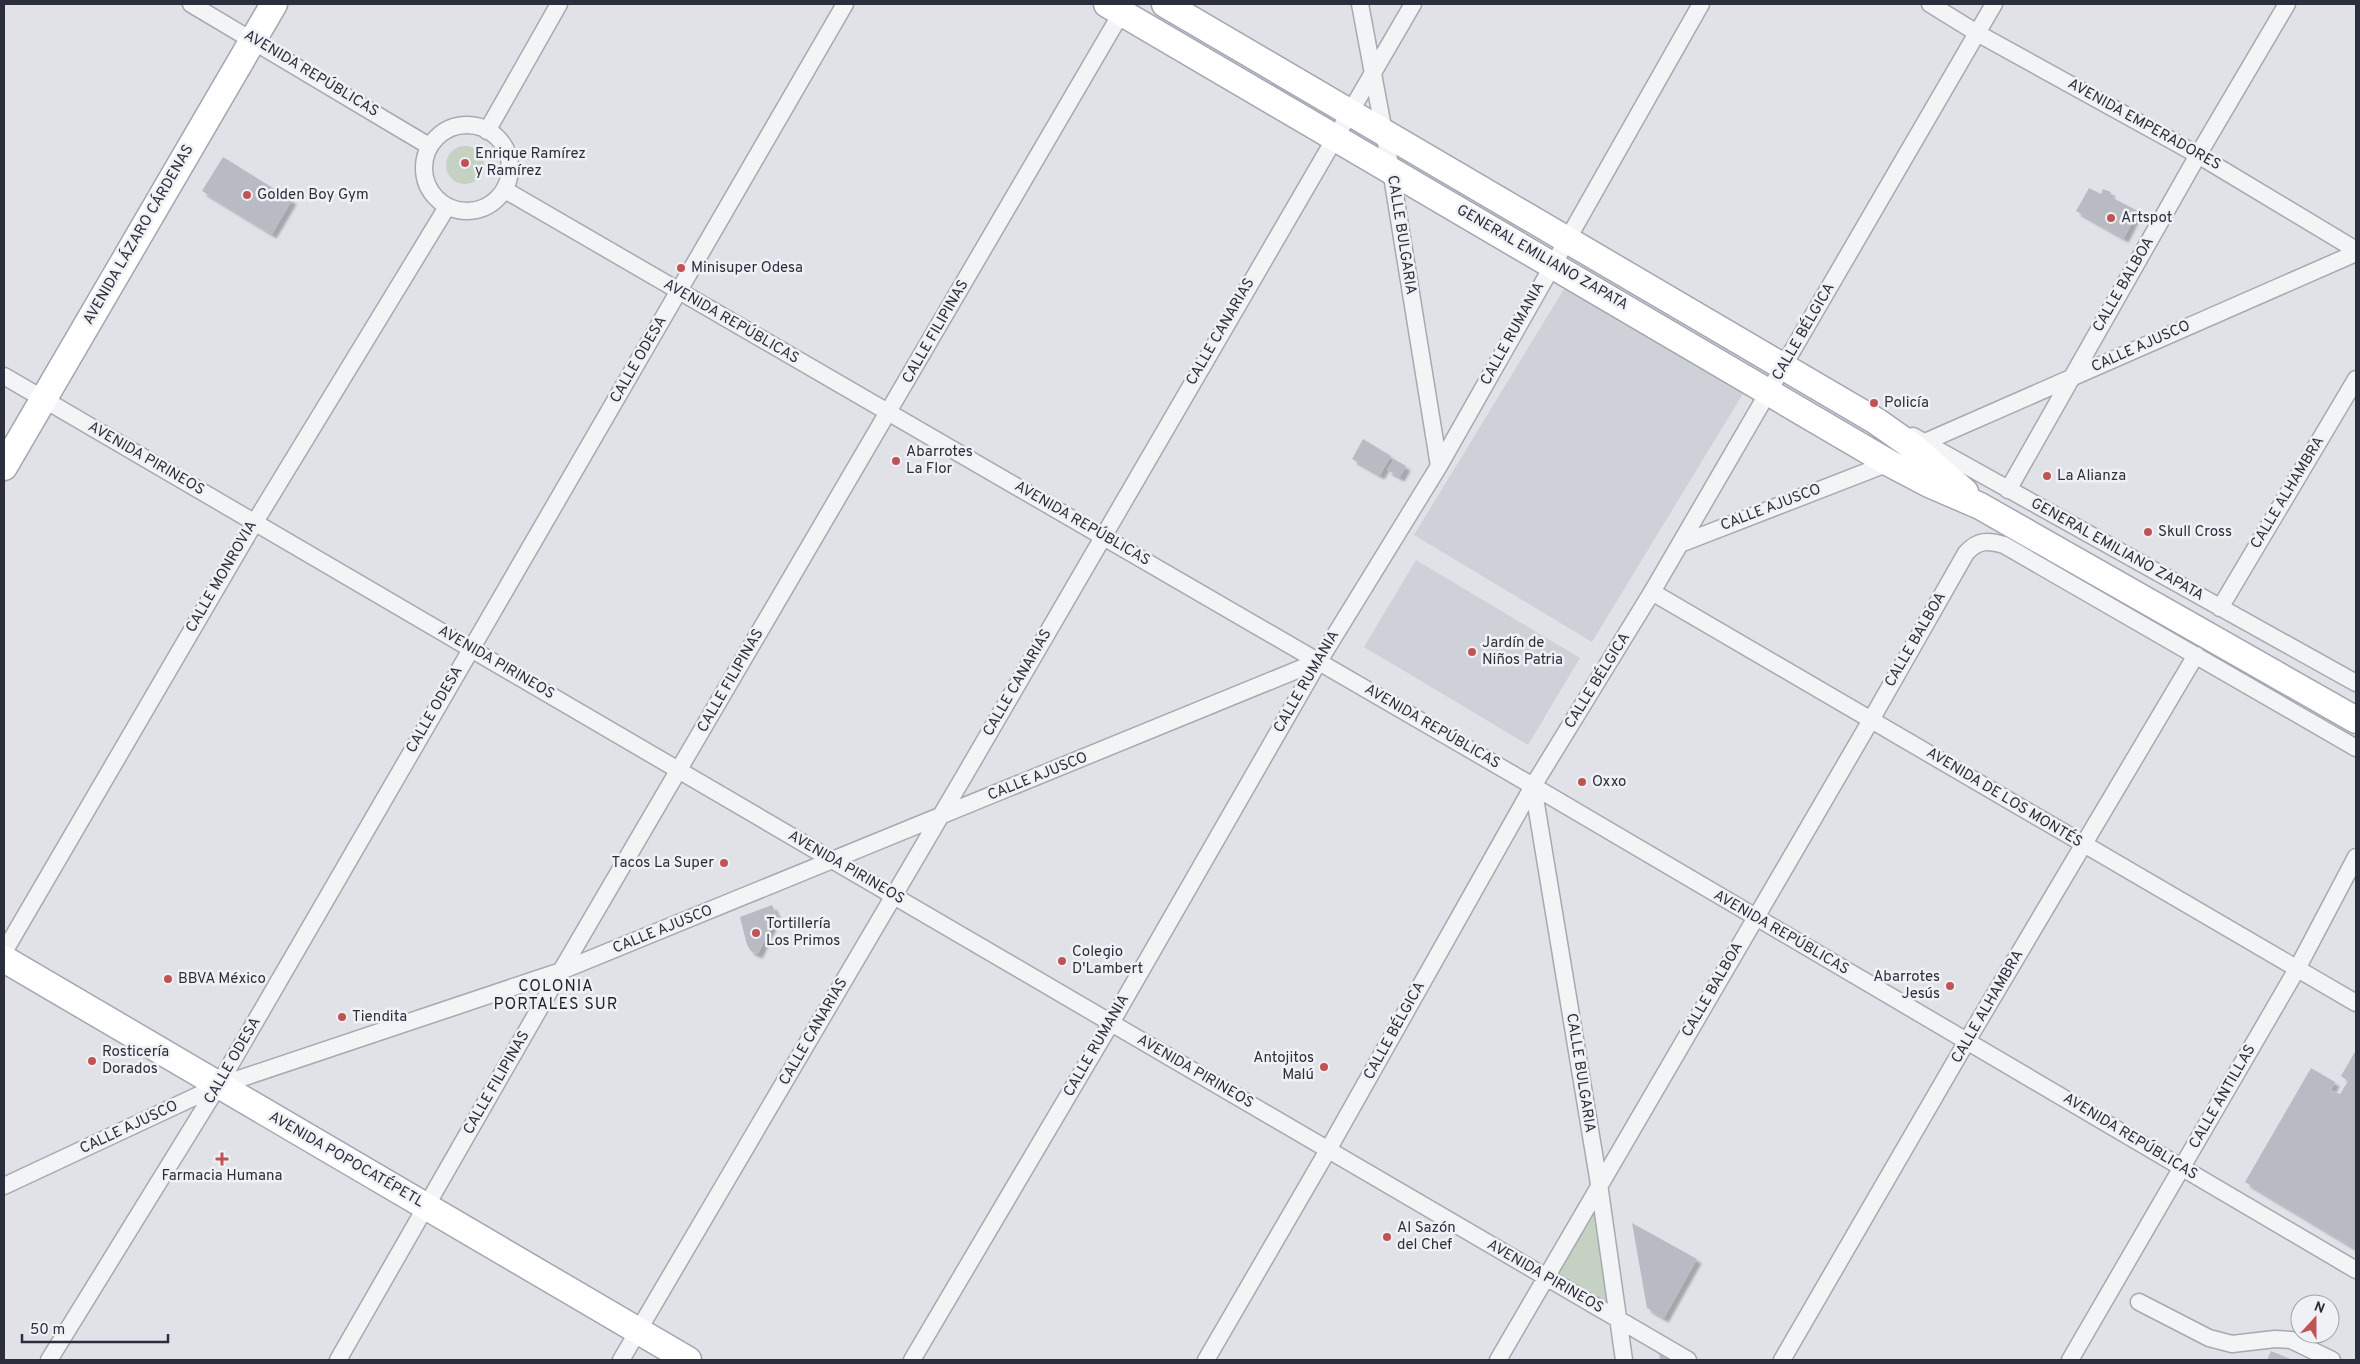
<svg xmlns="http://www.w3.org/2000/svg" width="2360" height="1364" font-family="Overpass,sans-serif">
  <defs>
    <filter id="shadow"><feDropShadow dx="4.5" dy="4.5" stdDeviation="1" flood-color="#0004"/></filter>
  </defs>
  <rect width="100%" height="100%" fill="#e1e2e8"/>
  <!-- built -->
  <path fill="#cfd1d9" d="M1567,284L1744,392L1592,642L1414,535Z
    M1416,560L1580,658L1528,745L1364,647Z"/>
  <!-- green -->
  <path fill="#c4d1c3" d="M446 165a19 19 0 1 1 38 0a19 19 0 1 1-38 0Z
    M1599,1185L1618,1319L1547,1275Z"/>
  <!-- building -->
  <path fill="#b8bbc4" filter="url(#shadow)" d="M223,157L292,200L272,234L202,191Z
    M2089,188L2101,194L2103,189L2111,192L2109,196L2138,211L2124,238L2076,211Z
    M1363,439L1391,456L1380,475L1352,459Z
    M1394,459L1406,466L1400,477L1387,470Z
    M772,905L778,918L772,925L758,954L751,951L747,945L740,917Z
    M2356,1050V1249L2245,1182L2311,1068L2335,1082L2331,1090L2340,1094L2348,1081L2341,1076Z
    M1632,1223L1697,1259L1664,1318L1647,1308Z
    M2271,1351L2293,1360H2267Z
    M1659,1353L1672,1360H1660Z"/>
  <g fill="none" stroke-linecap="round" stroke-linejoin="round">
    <defs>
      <path id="minor" d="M191,4L429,146
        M1360,4L1391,170L1439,466
        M1930,4L1977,33L2198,155L2356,250
        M424 168a43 43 0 1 1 86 0a43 43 0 1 1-86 0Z
        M487,131L559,4
        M505,190L1533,786L2356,1270
        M4,376L1688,1360
        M1913,436L2356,683
        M1925,442L2356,253
        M2008,490L2198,155L2287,4
        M1680,544L1889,463
        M1652,592L2356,1003
        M2220,608L2356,379
        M1533,786L1599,1184L1624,1360
        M4,952L255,522L447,207
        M4,1186L218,1086L561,971L1319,661
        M2139,1302L2209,1338L2232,1344L2275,1339L2291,1340L2332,1360
        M49,1360L218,1086L845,4
        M338,1360L561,971L1126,5
        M621,1360C888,910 1150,456 1413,4
        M912,1360L1111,1023L1319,661L1439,466L1701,4
        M1206,1360L1328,1150L1533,786L1652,592L1994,4
        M1498,1360L1871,720L1966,553C1978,540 1988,540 2004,545L2356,748
        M1782,1360L1967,1041L2196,655
        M2070,1360L2297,969L2356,857"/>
      <path id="primary" d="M1107,4L1889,463L1929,484L1980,506L2356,720
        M1165,4L1876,421L1916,449L1965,492
        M4,467L274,4
        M4,959L688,1360"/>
    </defs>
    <!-- minor casing -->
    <use href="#minor" stroke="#a7a9b1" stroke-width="19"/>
    <!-- primary casing -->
    <use href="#primary" stroke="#a1a6b2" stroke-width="29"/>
    <!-- minor -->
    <use href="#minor" stroke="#f3f4f6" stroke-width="16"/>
    <!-- primary -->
    <use href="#primary" stroke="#fff" stroke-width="26"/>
  </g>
  <!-- markers -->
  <g fill="#be5455" stroke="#f0f1f5" stroke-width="2">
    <circle cx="465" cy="163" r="5"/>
    <circle cx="247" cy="195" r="5"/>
    <circle cx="2111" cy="218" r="5"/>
    <circle cx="681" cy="268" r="5"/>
    <circle cx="1874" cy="403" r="5"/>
    <circle cx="896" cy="461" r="5"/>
    <circle cx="2047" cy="476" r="5"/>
    <circle cx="2148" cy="532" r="5"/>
    <circle cx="1472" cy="652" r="5"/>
    <circle cx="1582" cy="782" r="5"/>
    <circle cx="724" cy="863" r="5"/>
    <circle cx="756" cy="933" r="5"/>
    <circle cx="1062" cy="961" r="5"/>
    <circle cx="168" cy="979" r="5"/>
    <circle cx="1950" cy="986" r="5"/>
    <circle cx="342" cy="1017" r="5"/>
    <circle cx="92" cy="1061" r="5"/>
    <circle cx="1324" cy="1067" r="5"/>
    <path d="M219.5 1151.5h5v5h5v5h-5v5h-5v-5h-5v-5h5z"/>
    <circle cx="1387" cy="1237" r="5"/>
  </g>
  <g text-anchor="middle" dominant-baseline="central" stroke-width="5" stroke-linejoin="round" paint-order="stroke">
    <!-- street labels -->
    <g font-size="15" fill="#2b2f3d" stroke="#f0f1f5">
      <text transform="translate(311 74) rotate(31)">AVENIDA REPÚBLICAS</text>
      <text transform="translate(2144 125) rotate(29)">AVENIDA EMPERADORES</text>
      <text transform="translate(139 235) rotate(-60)">AVENIDA LÁZARO CÁRDENAS</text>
      <text transform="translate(1401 235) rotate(81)">CALLE BULGARIA</text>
      <text transform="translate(1542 258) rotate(30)">GENERAL EMILIANO ZAPATA</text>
      <text transform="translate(2124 285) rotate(-60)">CALLE BALBOA</text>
      <text transform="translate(731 322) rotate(30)">AVENIDA REPÚBLICAS</text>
      <text transform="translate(936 332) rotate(-60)">CALLE FILIPINAS</text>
      <text transform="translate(1221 332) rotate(-60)">CALLE CANARIAS</text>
      <text transform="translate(1804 332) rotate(-60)">CALLE BÉLGICA</text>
      <text transform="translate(1513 334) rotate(-61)">CALLE RUMANIA</text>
      <text transform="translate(2141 347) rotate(-24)">CALLE AJUSCO</text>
      <text transform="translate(639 360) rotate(-60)">CALLE ODESA</text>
      <text transform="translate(146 459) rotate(30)">AVENIDA PIRINEOS</text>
      <text transform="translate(2288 493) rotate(-59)">CALLE ALHAMBRA</text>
      <text transform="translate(1771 508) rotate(-21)">CALLE AJUSCO</text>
      <text transform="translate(1082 524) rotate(30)">AVENIDA REPÚBLICAS</text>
      <text transform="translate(2117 550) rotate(29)">GENERAL EMILIANO ZAPATA</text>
      <text transform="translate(222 577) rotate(-60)">CALLE MONROVIA</text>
      <text transform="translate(1916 640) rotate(-60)">CALLE BALBOA</text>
      <text transform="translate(496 663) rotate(30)">AVENIDA PIRINEOS</text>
      <text transform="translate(731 681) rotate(-60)">CALLE FILIPINAS</text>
      <text transform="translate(1598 681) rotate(-58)">CALLE BÉLGICA</text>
      <text transform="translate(1307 682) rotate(-60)">CALLE RUMANIA</text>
      <text transform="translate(1018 683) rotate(-60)">CALLE CANARIAS</text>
      <text transform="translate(435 710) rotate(-60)">CALLE ODESA</text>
      <text transform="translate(1432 727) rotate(30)">AVENIDA REPÚBLICAS</text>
      <text transform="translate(1038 777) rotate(-22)">CALLE AJUSCO</text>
      <text transform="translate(2004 798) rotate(31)">AVENIDA DE LOS MONTÉS</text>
      <text transform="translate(846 868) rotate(30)">AVENIDA PIRINEOS</text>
      <text transform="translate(663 930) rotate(-22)">CALLE AJUSCO</text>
      <text transform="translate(1781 933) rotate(30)">AVENIDA REPÚBLICAS</text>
      <text transform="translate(1713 990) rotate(-60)">CALLE BALBOA</text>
      <text transform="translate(1988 1007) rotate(-60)">CALLE ALHAMBRA</text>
      <text transform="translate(1395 1031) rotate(-61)">CALLE BÉLGICA</text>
      <text transform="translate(814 1032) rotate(-60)">CALLE CANARIAS</text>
      <text transform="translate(1097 1046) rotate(-60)">CALLE RUMANIA</text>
      <text transform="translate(233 1061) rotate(-60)">CALLE ODESA</text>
      <text transform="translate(1195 1072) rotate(30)">AVENIDA PIRINEOS</text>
      <text transform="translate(1580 1073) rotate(81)">CALLE BULGARIA</text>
      <text transform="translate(497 1083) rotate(-60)">CALLE FILIPINAS</text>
      <text transform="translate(2223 1097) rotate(-60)">CALLE ANTILLAS</text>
      <text transform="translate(129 1128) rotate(-25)">CALLE AJUSCO</text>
      <text transform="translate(2130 1137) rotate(31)">AVENIDA REPÚBLICAS</text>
      <text transform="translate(346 1160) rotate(30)">AVENIDA POPOCATÉPETL</text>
      <text transform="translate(1545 1277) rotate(30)">AVENIDA PIRINEOS</text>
    </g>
    <!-- poi labels -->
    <g font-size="15" fill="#2b2f3d" stroke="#f0f1f5" text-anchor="start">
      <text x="475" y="154">Enrique Ramírez<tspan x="475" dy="17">y Ramírez</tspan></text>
      <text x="257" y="195">Golden Boy Gym</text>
      <text x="2121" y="218">Artspot</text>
      <text x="691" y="268">Minisuper Odesa</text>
      <text x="1884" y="403">Policía</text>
      <text x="906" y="452">Abarrotes<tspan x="906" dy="17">La Flor</tspan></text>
      <text x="2057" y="476">La Alianza</text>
      <text x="2158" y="532">Skull Cross</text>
      <text x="1482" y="643">Jardín de<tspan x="1482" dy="17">Niños Patria</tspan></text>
      <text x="1592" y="782">Oxxo</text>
      <text x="714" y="863" text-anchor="end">Tacos La Super</text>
      <text x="766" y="924">Tortillería<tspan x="766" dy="17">Los Primos</tspan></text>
      <text x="1072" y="952">Colegio<tspan x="1072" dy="17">D'Lambert</tspan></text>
      <text x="1940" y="977" text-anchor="end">Abarrotes<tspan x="1940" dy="17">Jesús</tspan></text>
      <text x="178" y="979">BBVA México</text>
      <text x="352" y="1017">Tiendita</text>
      <text x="102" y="1052">Rosticería<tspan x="102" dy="17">Dorados</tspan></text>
      <text x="1314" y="1058" text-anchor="end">Antojitos<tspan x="1314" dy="17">Malú</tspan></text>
      <text x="222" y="1176" text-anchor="middle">Farmacia Humana</text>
      <text x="1397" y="1228">Al Sazón<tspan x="1397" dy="17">del Chef</tspan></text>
    </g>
    <!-- neighbourhood labels -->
    <g font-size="16" letter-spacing="1" fill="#1d202e" stroke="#f0f1f5">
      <text x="556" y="987">COLONIA<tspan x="556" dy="18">PORTALES SUR</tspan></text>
    </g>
  </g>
  <!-- border -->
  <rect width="2360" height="1364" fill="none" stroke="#2b2f3d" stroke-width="10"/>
  <!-- north arrow -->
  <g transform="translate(2315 1319) rotate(21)"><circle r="24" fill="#f0f1f5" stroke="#a1a3ab"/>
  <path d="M0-4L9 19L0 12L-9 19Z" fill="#be5455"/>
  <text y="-8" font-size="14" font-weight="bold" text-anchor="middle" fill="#2b2f3d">N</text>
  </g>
  <!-- scale -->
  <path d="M22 1334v8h146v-8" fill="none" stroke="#2b2f3d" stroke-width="2.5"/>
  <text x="30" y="1334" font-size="15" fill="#2b2f3d" stroke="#f0f1f5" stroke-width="4" paint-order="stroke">50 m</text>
</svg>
